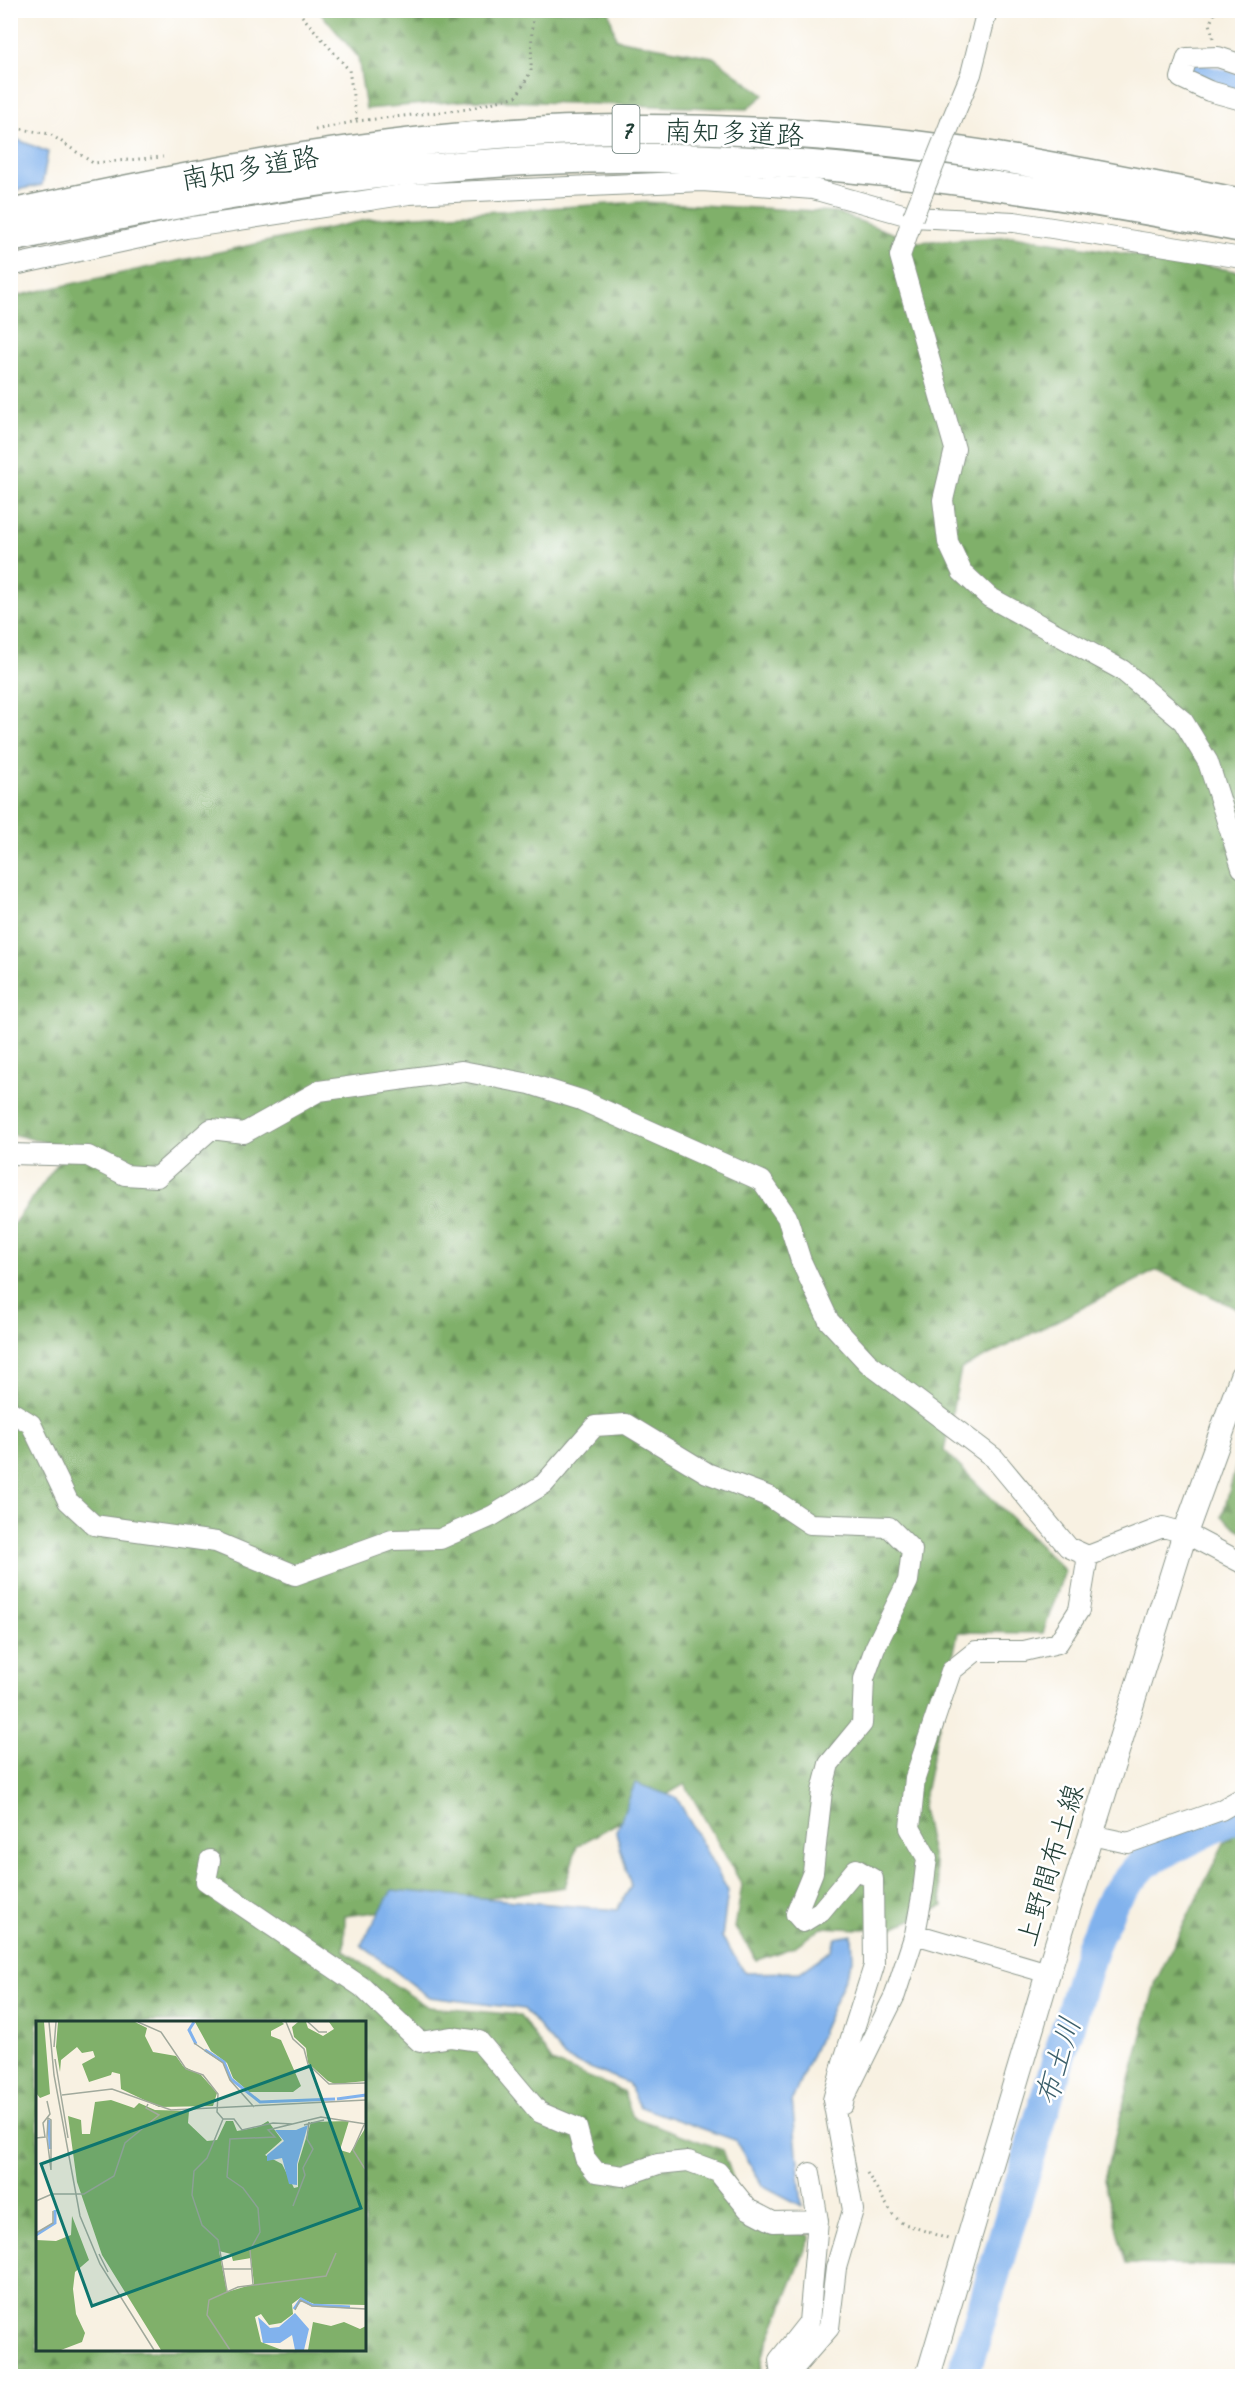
<svg xmlns="http://www.w3.org/2000/svg" width="1253" height="2387" font-family="Caveat,'Klee One',sans-serif">
  <defs>
    <pattern id="forest-firs" width="22" height="20" patternUnits="userSpaceOnUse" patternTransform="scale(1.5)"><rect width="22" height="20" fill="#80b06a"/><path d="M5 1l3.5 6h-7zM16 11l3.5 6h-7z" fill="#689058"/></pattern>
  </defs>
  <rect width="100%" height="100%" fill="#fff"/>
  <filter id="ink" filterUnits="userSpaceOnUse"><feTurbulence type="fractalNoise" baseFrequency=".0167" numOctaves="2"/><feDisplacementMap in="SourceGraphic" scale="12" xChannelSelector="R" yChannelSelector="G"/><feConvolveMatrix kernelMatrix="1 2 1 2 8 2 1 2 1" color-interpolation-filters="sRGB"/></filter>
  <filter id="wash" filterUnits="userSpaceOnUse"><feTurbulence type="fractalNoise" baseFrequency=".008" numOctaves="4" result="noise"/><feDisplacementMap in="SourceGraphic" scale="24" xChannelSelector="R" yChannelSelector="G"/><feGaussianBlur stdDeviation="1.35" result="paint"/><feColorMatrix in="noise" values="0 0 0 0 0 0 0 0 0 0 0 0 0 0 0 0 0 1.4 0 .05"/><feComposite in="paint" operator="in"/></filter>
  <g filter="url(#wash)">
    <rect width="100%" height="100%" fill="#f8f1e2"/>
    <!-- forest -->
    <path fill="url(#forest-firs)" stroke="#50764f" stroke-width="1.5" fill-rule="evenodd" d="M319,11H609L616,39L713,57L764,95L747,109L472,100L366,109L358,57Z
      M641,202L835,212L916,242L1013,236L1242,272V1311L1157,1270L961,1369L944,1451L1065,1571L1043,1633L958,1632L922,1808L943,1906L893,1928L858,1929L822,1927L794,1947L757,1960L735,1928L742,1885L685,1784L577,1846L565,1887L345,1916L344,1951L428,2007L520,2015L552,2062L623,2091L633,2117L723,2150L746,2215L811,2236L763,2355L760,2376H11L10,1229L69,1148L11,1134V297L371,219ZM38,2022H364V2350H38Z
      M1242,1445V1532L1222,1517Z
      M1242,1830V2263L1230,2266L1126,2264L1104,2179L1156,1981L1225,1841Z"/>
    <!-- water -->
    <path fill="#81b2ed" stroke="#507890" stroke-width="1.5" d="M11,137L48,152L42,185L11,191Z
      M635,1783L677,1798L728,1891L722,1937L745,1973L800,1972L831,1950L836,1938L852,1935L853,1960L792,2100L802,2206L762,2185L735,2140L640,2107L628,2083L565,2058L524,2009L429,1997L361,1945L392,1890L617,1910L631,1886L616,1833Z"/>
    <g fill="none" stroke-linecap="round" stroke-linejoin="round">
      <!-- canal -->
      <path stroke="#81b2ed" stroke-width="20" d="M1187,70L1242,85"/>
      <!-- river -->
      <path stroke="#81b2ed" stroke-width="33" d="M963,2376L1092,1947L1114,1897L1146,1861L1242,1813"/>
    </g>
  </g>
  <g filter="url(#ink)">
    <g fill="none" stroke-linecap="round" stroke-linejoin="round">
      <defs>
        <path id="minor" d="M1242,65L1218,57L1187,58L1181,78L1209,91L1242,100
          M951,122L971,74L987,10
          M913,217L900,256L955,449L943,500L948,542L962,572L989,597L1122,670L1183,721L1208,762L1242,868
          M10,266L186,228L409,194L702,181L813,189L913,217L1014,222L1242,258
          M10,1154L88,1156L125,1175L157,1177L211,1129L244,1133L319,1091L462,1071L530,1084L581,1100L762,1181L787,1217L801,1261L829,1321L868,1363L994,1458L1068,1547L1088,1556L1163,1527L1185,1533L1242,1563
          M10,1411L31,1424L68,1501L94,1525L216,1542L295,1575L392,1540L440,1539L492,1516L544,1484L595,1426L626,1424L707,1473L770,1497L810,1524L889,1527L912,1550L908,1581L875,1648L864,1679L862,1724L829,1764L822,1791L813,1872L796,1914L803,1922L821,1911L856,1869L873,1879L874,1966L843,2063L833,2100L853,2210L836,2268L829,2328L787,2376
          M1091,1835L1128,1843L1221,1810L1242,1798
          M210,1860L206,1881L362,1987L420,2042L451,2037L479,2041L539,2112L577,2128L585,2158L596,2172L623,2176L658,2164L688,2161L718,2172L748,2209L773,2222L818,2221
          M915,1934L1048,1973
          M843,2104L844,2098L895,1995L915,1934L923,1891L927,1858L910,1828L915,1778L951,1671L976,1651H1024L1058,1643L1079,1610L1088,1556
          M781,2376L779,2360L809,2322L818,2221L810,2173"/>
        <path id="major" d="M928,2376L1048,1973L1185,1533L1242,1376"/>
        <path id="highway" d="M10,214C211,170 416,130 623,129C751,128 882,137 1009,159C1087,172 1165,188 1242,203
          M10,238C209,195 412,160 616,158C826,155 1037,189 1242,228"/>
      </defs>
      <!-- minor casing -->
      <use href="#minor" stroke="#8c978b" stroke-width="22"/>
      <!-- major casing -->
      <use href="#major" stroke="#8c978b" stroke-width="26"/>
      <!-- highway casing -->
      <use href="#highway" stroke="#8c978b" stroke-width="31"/>
      <!-- path -->
      <path stroke="#8c978b" stroke-width="3" stroke-dasharray="1.5 4.5" stroke-linecap="butt" d="M302,10V16L349,70L357,121
        M1213,38L1210,23L1216,10
        M10,127L50,134L93,163L163,157
        M315,130L357,121L468,109L517,96L531,71L532,25L535,10
        M867,2173L893,2215L902,2223L948,2239"/>
      <!-- minor -->
      <use href="#minor" stroke="#fff" stroke-width="20"/>
      <!-- major -->
      <use href="#major" stroke="#fff" stroke-width="24"/>
      <!-- highway -->
      <use href="#highway" stroke="#fff" stroke-width="28"/>
      <defs>
        <path id="minor-bridge" d="M913,217L951,122"/>
      </defs>
      <!-- minor-bridge casing -->
      <use href="#minor-bridge" stroke="#8c978b" stroke-width="22" stroke-linecap="butt"/>
      <!-- minor-bridge -->
      <use href="#minor-bridge" stroke="#fff" stroke-width="20"/>
    </g>
  </g>
  <g text-anchor="middle" dominant-baseline="central" stroke-width="5" stroke-linejoin="round" paint-order="stroke">
    <!-- shield labels -->
    <rect fill="#fff" stroke="#627771" stroke-width="1.5" x="612.5" y="105" width="27" height="48" rx="4.5"/>
    <g font-size="27" font-weight="bold" fill="#1f3d34">
      <text x="626" y="129">7</text>
    </g>
    <!-- street labels -->
    <g font-size="28" fill="#1f3d34" stroke="#fff">
      <text transform="translate(734 133) rotate(2)">南知多道路</text>
      <text transform="translate(250 168) rotate(-10)">南知多道路</text>
      <text transform="translate(1050 1865) rotate(-73)">上野間布土線</text>
    </g>
    <!-- water labels -->
    <g font-size="30" font-style="italic" fill="#3c606c" stroke="#fff">
      <text transform="translate(1058 2061) rotate(-73)">布土川</text>
    </g>
  </g>
  <!-- overview -->
  <g transform="translate(36 2021)">
    <rect width="330" height="330" fill="#f8f1e2"/>
    <path d="M0,1H8L14,73L4,77L0,72ZM22,1H99L111,7L109,15L117,31L140,35L147,45L165,54L181,72L177,85L123,86L85,68L84,53L76,51L75,54L53,61L46,43L59,36L57,30L46,32L41,26L25,39L24,51L20,26ZM159,1H246L248,3L235,10V15L245,19L265,65L257,71H213L197,57L191,42L175,30ZM262,1H270L272,7L287,15L298,8L293,1H330V60L299,63L292,60L272,42L270,27L258,16L256,6ZM75,79L98,87L103,82L119,89L153,90L152,102L171,120L181,119L190,100H197L201,110L222,106L232,100L246,119L229,134L246,143L258,167L262,166V143L275,101L313,100L304,129L314,132L330,106V284L278,283L264,277L256,283L257,293L245,302L233,304L225,293L219,296L225,321L246,329H125L66,234L41,161L32,95L45,99L46,113H54L59,81ZM183,230L195,233L197,240L215,237L218,263L191,271ZM36,195L53,239L39,251L37,268L40,293L49,312L46,321L25,329H0V219L20,220L35,214ZM277,301L295,305L308,301L324,308L330,305V329H272Z" fill="#80b06a" fill-rule="evenodd"/>
    <path d="M272,104L261,143V164L253,163L246,137L231,140V134L248,120L239,109H260ZM259,292L273,308L268,329H259L256,314L244,322H227L222,296L234,307L243,306Z" fill="#81b2ed"/>
    <path fill="none" stroke="#81b2ed" stroke-width="3" d="M158,1L153,9L160,23M169,29L188,41L195,58L224,81L299,78M301,78L330,74M13,99L14,128M0,214L19,202V189M258,288L265,278L276,284L314,286"/>
    <path fill="none" stroke="#a1a99c" stroke-width="1.5" d="M13,1L18,54L44,195L64,243L118,329M102,1L125,11L150,48L167,54L182,73L181,91L187,98M250,1L257,18L268,28L272,43L293,63L330,62M272,1L283,11H291M158,22L187,42L194,59L218,86M18,26L20,1M19,38L32,117M26,74L76,68L135,89L330,79M12,97L15,99V149L11,117ZM187,98L171,137L158,150L156,174L166,204L182,219L191,270M187,98H198L206,109L237,102L257,103M268,104L288,99M328,104L317,129L329,148M0,117L9,116L7,102L14,93L11,80M0,180L16,173H48L78,155L89,122L123,94L110,87L112,83M257,185L269,154L267,147L277,128L271,118L273,101M0,212L17,202V190M63,233L72,251M186,248H215M217,263L214,229L224,211L222,187L207,167L191,156L194,118L239,116L232,109L285,96L330,103M259,289L264,279L276,285L330,288M194,329L171,294L173,279L202,266L290,255L300,232"/>
    <path fill="#0f766e" fill-opacity="0.15" stroke="#0f766e" stroke-width="3" d="M274,45L325,187L56,285L5,143Z"/>
    <rect width="330" height="330" fill="none" stroke="#1f3d34" stroke-width="3"/>
  </g>
  <!-- margin -->
  <rect width="1253" height="2387" fill="none" stroke="#fff" stroke-width="36"/>
</svg>
